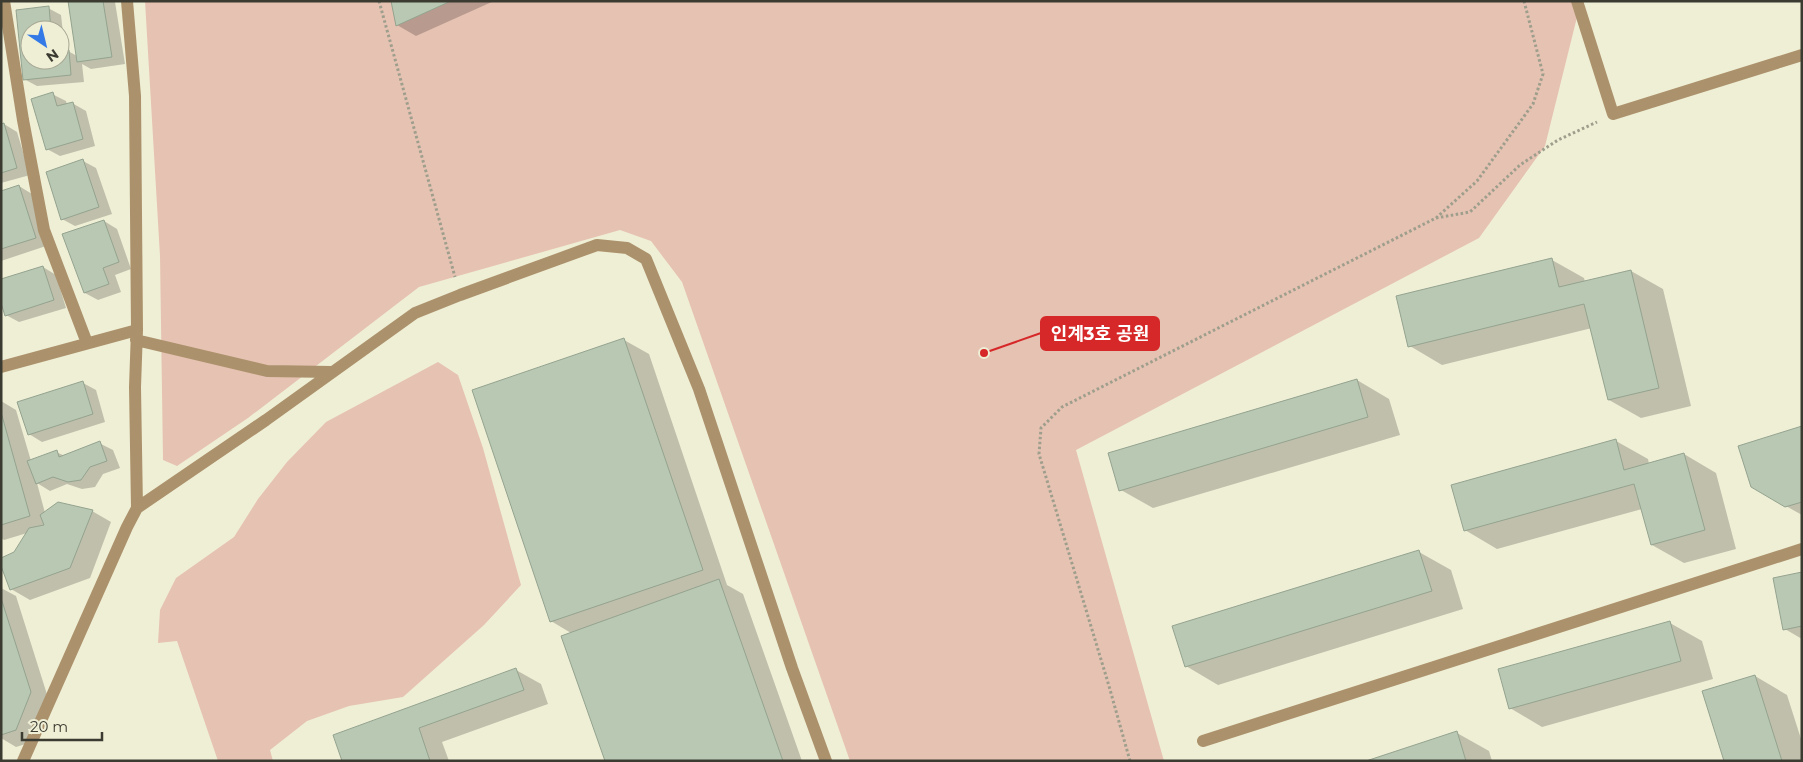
<svg xmlns="http://www.w3.org/2000/svg" width="1803" height="762" font-family="Montserrat,'Noto Sans KR',sans-serif">
  <rect width="100%" height="100%" fill="#efefd6"/>
  <!-- green -->
  <path fill="#e6c2b2" d="M145,1H1581L1545,146L1479,238L1076,450L1164,761H850L682,282L651,241L620,230L419,287L248,418L177,466L163,460L160,256Z
    M438,362L458,375L483,448L521,585L484,625L403,697L349,706L307,721L270,750L273,761H218L177,641L158,643L160,610L176,578L234,537L258,499L287,462L326,422Z"/>
  <!-- shadow -->
  <path fill="#0003" fill-rule="evenodd" d="M69,1L115,2L125,64L91,69L82,64L84,82L37,86L24,79L18,11L48,8L61,15L65,51H68L77,56ZM30,30H60V60H30Z
    M392,1H494L416,36L397,25Z
    M52,94L66,101L67,105L72,103L86,111L95,146L60,156L47,149Z
    M4,124L17,132L30,175L1,183V125Z
    M83,161L96,168L112,214L75,226L62,219Z
    M19,186L32,194L49,245L1,261V192Z
    M104,221L117,229L131,269L115,275L121,292L98,300L85,293Z
    M1552,260L1584,278L1585,282L1631,271L1663,289L1691,406L1641,418L1609,400L1592,328L1442,365L1410,346Z
    M43,267L56,275L66,308L19,322L6,315Z
    M624,340L649,354L727,585L743,594L802,761H607L571,633L551,621Z
    M1357,380L1389,399L1400,435L1153,508L1121,490Z
    M83,383L96,390L105,422L42,442L29,434Z
    M1,401L16,410L31,461L56,452L65,456L99,443L113,450L120,468L103,474L95,487L82,489L67,484L50,491L37,483L45,513L92,511L111,522L90,578L30,600L11,589L15,552L27,533L4,540L1,538Z
    M1802,427V515L1752,487Z
    M1616,441L1648,459L1649,464L1684,454L1716,473L1736,549L1684,563L1652,545L1642,509L1497,549L1465,530Z
    M1419,552L1451,570L1463,609L1218,685L1186,666Z
    M1802,573V639L1785,629Z
    M1,588L16,596L50,704L35,741L16,747L1,738Z
    M1670,623L1702,641L1713,679L1542,727L1510,708Z
    M516,670L541,684L548,704L442,742L449,761H344Z
    M1755,676L1787,695L1802,742V761H1726Z
    M1457,733L1489,751L1492,761H1370Z"/>
  <!-- building -->
  <path fill="#b8c8b3" stroke="#94a38f" d="M68,1H103L112,57L77,62Z
    M391,1H451L396,26Z
    M49,6L51,30H30V60H60V51L69,50L71,75L23,80L16,10Z
    M53,92L57,106L73,102L83,139L46,150L31,99Z
    M4,123L17,168L1,173V124Z
    M83,159L99,207L61,220L46,172Z
    M19,185L36,238L1,249V191Z
    M104,220L119,262L103,268L109,284L84,293L62,234Z
    M1552,258L1559,287L1631,270L1659,388L1608,400L1584,304L1408,347L1396,296Z
    M43,266L54,300L5,316L1,303V279Z
    M624,338L703,570L550,622L472,390Z
    M1357,379L1368,417L1119,491L1108,453Z
    M83,381L93,414L28,435L17,402Z
    M1,412L30,516L1,525Z
    M1802,426V502L1785,507L1751,487L1738,446Z
    M1616,439L1624,470L1684,453L1705,530L1651,545L1634,484L1464,531L1451,485Z
    M100,441L107,461L90,467L81,480L68,482L53,477L36,484L27,461L57,450L59,457Z
    M58,502L93,510L70,568L10,590L1,566V558L14,552L29,528L44,525L40,515Z
    M1419,550L1432,591L1185,667L1172,626Z
    M1802,572V626L1783,630L1773,578Z
    M719,579L783,761H605L561,636Z
    M1,598L31,692L16,730L1,735Z
    M1670,621L1681,661L1509,709L1498,669Z
    M516,668L524,690L419,728L430,761H342L333,735Z
    M1755,675L1782,761H1724L1702,691Z
    M1457,731L1466,761H1366Z"/>
  <g fill="none" stroke-linecap="round" stroke-linejoin="round">
    <!-- path -->
    <path stroke="#9e9e8c" stroke-width="3" stroke-dasharray="2.5 2.5" stroke-linecap="butt" d="M379,1L455,277
      M1436,218L1470,212L1520,165L1558,140L1597,122
      M1130,761L1109,686L1039,454L1041,428L1062,407L1436,218L1477,181L1533,104L1543,74L1524,1"/>
    <!-- minor -->
    <path stroke="#ac926c" stroke-width="12" d="M4,1L23,120L44,230L87,343
      M127,1L135,96L137,330L135,387L137,508
      M1577,1L1613,114L1802,55
      M136,340L267,371L332,372
      M1,367L137,330
      M1203,741L1802,549
      M23,761L127,527L137,508L266,420L415,313L460,295L597,245L627,248L646,259L699,389L792,668L826,761"/>
  </g>
  <!-- callouts -->
  <path fill="none" stroke="#d62828" stroke-width="2" d="M984 353L1041 333"/>
  <circle fill="#d62828" stroke="#efefd6" stroke-width="2" cx="984" cy="353" r="5"/>
  <rect fill="#d62828" stroke="#d62828" stroke-width="2" x="1041" y="317" width="118" height="33" rx="5"/>
  <g font-size="18" text-anchor="middle" font-weight="bold" fill="#fff">
    <text x="1100" y="340">인계3호 공원</text>
  </g>
  <!-- border -->
  <rect width="1803" height="762" fill="none" stroke="#3b3b31" stroke-width="5"/>
  <!-- north arrow -->
  <g transform="translate(45 45) rotate(145)"><circle r="24" fill="#efefd6" stroke="#a7a794"/>
  <path d="M0-4L9 19L0 12L-9 19Z" fill="#347ae7"/>
  <text y="-8" font-size="14" font-weight="bold" text-anchor="middle" fill="#3b3b31">N</text>
  </g>
  <!-- scale -->
  <path d="M22 732v8h80v-8" fill="none" stroke="#3b3b31" stroke-width="2.5"/>
  <text x="30" y="732" font-size="15" fill="#3b3b31" stroke="#efefd6" stroke-width="4" paint-order="stroke">20 m</text>
</svg>
